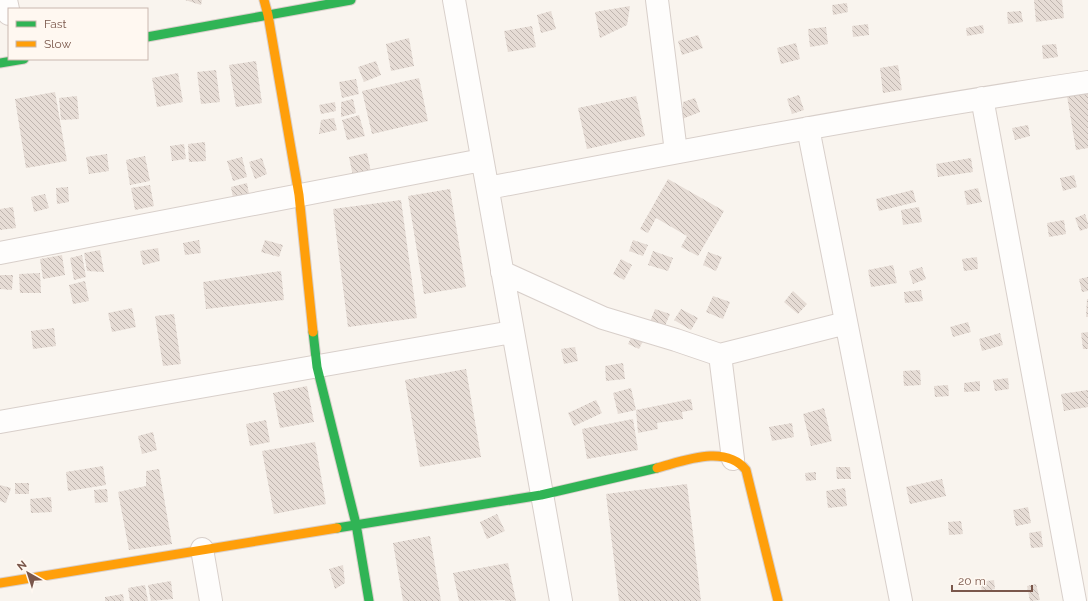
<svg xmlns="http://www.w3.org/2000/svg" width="1088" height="601" font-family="Raleway,sans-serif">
  <defs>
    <pattern id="building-back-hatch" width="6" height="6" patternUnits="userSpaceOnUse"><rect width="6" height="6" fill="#e6dcd5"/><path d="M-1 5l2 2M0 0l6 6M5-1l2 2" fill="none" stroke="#bfb5af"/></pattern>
  </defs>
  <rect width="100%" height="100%" fill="#f9f4ee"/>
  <!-- building -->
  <path fill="url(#building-back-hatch)" d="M185,0H202L201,5Z
    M1034,0H1062L1064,18L1036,22Z
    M847,3L848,12L833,15L832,5Z
    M630,6L627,25L600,38L595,12Z
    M551,11L556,29L541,33L537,15Z
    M1021,11L1023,22L1008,24L1007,12Z
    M868,24L869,35L853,37L852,26Z
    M983,25L984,33L967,36L966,28Z
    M532,26L536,47L508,52L504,31Z
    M826,27L828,44L810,47L808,29Z
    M698,35L703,48L682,55L678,41Z
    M409,38L414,66L391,71L386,44Z
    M796,43L800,59L781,64L777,48Z
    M1056,44L1058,57L1043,59L1042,45Z
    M256,61L262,103L236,107L229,65Z
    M376,61L381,75L364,82L358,67Z
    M898,65L902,90L883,93L880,68Z
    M216,70L220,102L201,104L197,72Z
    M178,73L183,102L157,107L152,78Z
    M419,78L428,121L372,134L362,91Z
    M356,79L359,94L342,98L339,82Z
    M1088,87V148L1076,150L1066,90Z
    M55,92L67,161L26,168L15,99Z
    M799,95L804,110L792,114L787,99Z
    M77,96L79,119L61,120L59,98Z
    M636,96L645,136L587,149L578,108Z
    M695,98L700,112L682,119L683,102Z
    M353,99L356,113L341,117V102Z
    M335,102L336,111L321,114L319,105Z
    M359,115L365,136L347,140L342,120Z
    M334,118L337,130L319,134L321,120Z
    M1028,125L1030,136L1015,140L1012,128Z
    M205,142L206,161L189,162L188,144Z
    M184,144L186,159L172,161L170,146Z
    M367,153L371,172L353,176L349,157Z
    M107,154L109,171L89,174L86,157Z
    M145,156L150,181L130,185L126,160Z
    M242,157L247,177L233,181L227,161Z
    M262,158L267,174L255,179L249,162Z
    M971,158L973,172L938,177L936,164Z
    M1074,175L1077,187L1063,191L1060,178Z
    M668,179L724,211L698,256L681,247L687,236L656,218L648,233L640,229Z
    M247,183L249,194L233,198L231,187Z
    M150,185L154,206L135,210L131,188Z
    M68,187L69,202L57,204L56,188Z
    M978,188L982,202L967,205L964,191Z
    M450,189L466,287L424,294L408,196Z
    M913,190L916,202L879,211L876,199Z
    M45,194L49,208L34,212L31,197Z
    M401,200L417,318L348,327L333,209Z
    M13,207L16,228L0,230V209Z
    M919,207L922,222L903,225L901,210Z
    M1085,214L1088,223V228L1080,231L1075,218Z
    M1064,220L1066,234L1049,237L1047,223Z
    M199,240L201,253L185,255L183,243Z
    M265,240L283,245L279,257L261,252Z
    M633,240L648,245L643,256L629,251Z
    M158,248L160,261L143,265L140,251Z
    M100,250L104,272L87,271L84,253Z
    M653,251L673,258L668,271L648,265Z
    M708,252L722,257L716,271L703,265Z
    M62,255L65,275L43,279L40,259Z
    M82,255L86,277L74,280L70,258Z
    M977,257L978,269L964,271L962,259Z
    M621,259L632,265L624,280L613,274Z
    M893,265L897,283L871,287L868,270Z
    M922,267L926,279L913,284L909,271Z
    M281,271L284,300L206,309L203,282Z
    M40,273L41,293H20L19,274Z
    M0,275H13L12,290L0,289Z
    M1088,277V291L1082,292L1079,279Z
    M85,281L89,301L73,304L69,285Z
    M921,290L923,301L905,303L904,292Z
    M793,291L807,304L798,314L784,302Z
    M713,296L730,302L723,319L706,312Z
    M1087,299H1088V317H1086Z
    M132,308L136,327L112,332L108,313Z
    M655,309L670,314L664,328L650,322Z
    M681,309L698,318L691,330L674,320Z
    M174,314L181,364L163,366L155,316Z
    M968,322L971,332L953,337L950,327Z
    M54,328L56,346L33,349L31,331Z
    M1088,332V349H1083L1081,333Z
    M1000,333L1003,345L982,351L979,339Z
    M633,334L644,339L639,349L628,344Z
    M575,347L578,361L564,364L561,349Z
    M623,363L625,379L606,381L605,366Z
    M466,369L481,457L420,467L405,380Z
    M920,370L921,385L904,386L903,371Z
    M1008,378L1009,389L995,391L993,380Z
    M980,381V391L964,392V383Z
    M948,385L949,396L935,397L934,386Z
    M307,386L314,422L280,428L273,393Z
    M631,388L636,410L618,414L613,393Z
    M1088,390V407L1064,411L1061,394Z
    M691,399L693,410L682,412L683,419L657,423L658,429L638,433L636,410Z
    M596,400L602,413L574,426L568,413Z
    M824,408L832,441L811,446L803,414Z
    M633,419L638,450L587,459L582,429Z
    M266,420L270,442L250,446L246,424Z
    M792,423L794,437L772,441L769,427Z
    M153,432L157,450L142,454L138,436Z
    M315,442L326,504L274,514L262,451Z
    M103,466L106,485L68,491L66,472Z
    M836,467H850L851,479H837Z
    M159,469L172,544L129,550L118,492L146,486V471Z
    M816,472V480L806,481L805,473Z
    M942,479L946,496L910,504L906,487Z
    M15,483H29V494H15Z
    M687,484L701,601H619L606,494Z
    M0,485L11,488L6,503L0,501Z
    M845,488L847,506L828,508L826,491Z
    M107,489L108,502L95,503L94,490Z
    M51,497L52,512L31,513L30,499Z
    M1028,507L1031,523L1016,526L1013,510Z
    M497,514L505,531L487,539L480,522Z
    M961,521L963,534L949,535L948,522Z
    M1041,531L1043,547L1031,548L1029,533Z
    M430,536L441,601H403L393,543Z
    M508,563L516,601H505V600L459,601L453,573Z
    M343,565L345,583L335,589L329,569Z
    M994,580L995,589L982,592L980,582Z
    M171,581L173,599L151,601L148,585Z
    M1036,584L1040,600L1030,601L1027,586Z
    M145,585L148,601H130L128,588Z
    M123,594L124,601H105V597Z"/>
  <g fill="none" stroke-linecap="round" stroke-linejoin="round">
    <defs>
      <path id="street" d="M6,0L9,14
        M454,0L561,601
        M657,0L676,152
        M982,98L1075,601
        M808,128L901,601
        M488,188C687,150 887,112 1088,82
        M0,253L482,160
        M502,272L603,318L676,340L720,355L846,323
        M720,355L733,459
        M0,422L512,332
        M202,549L211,601"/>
      <path id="fast" d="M147,37L351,0
        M0,63L24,59
        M313,332L317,367L356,524L369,601
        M337,528L541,495L657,468"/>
      <path id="slow" d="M264,0L268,15L299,195L313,332
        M657,468C684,461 725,444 746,470L778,601
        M0,583L337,528"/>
    </defs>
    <!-- street casing -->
    <use href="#street" stroke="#d8cfca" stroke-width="24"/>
    <!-- fast casing -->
    <use href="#fast" stroke="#d9cfca" stroke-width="11"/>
    <!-- slow casing -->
    <use href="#slow" stroke="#d9cfca" stroke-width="11"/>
    <!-- street -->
    <use href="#street" stroke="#fefdfc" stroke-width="22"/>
    <!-- fast -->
    <use href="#fast" stroke="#30b455" stroke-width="9"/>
    <!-- slow -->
    <use href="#slow" stroke="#ff9f0a" stroke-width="9"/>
  </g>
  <!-- legend -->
  <rect x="8" y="8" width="140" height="52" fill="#fff8f1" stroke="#cab8af"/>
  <rect x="16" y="21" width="20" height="6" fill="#30b455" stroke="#cab8af"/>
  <text x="44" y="28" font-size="12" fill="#7a574b">Fast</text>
  <rect x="16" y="41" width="20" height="6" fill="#ff9f0a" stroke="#cab8af"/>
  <text x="44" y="48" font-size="12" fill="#7a574b">Slow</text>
  <!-- north arrow -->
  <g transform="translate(28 573) rotate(321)" stroke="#fff8f1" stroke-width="3" paint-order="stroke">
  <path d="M0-3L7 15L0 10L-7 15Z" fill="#7a574b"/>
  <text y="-6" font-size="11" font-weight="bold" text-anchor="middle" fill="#7a574b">N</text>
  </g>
  <!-- scale -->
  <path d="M952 585v6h80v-6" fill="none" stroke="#7a574b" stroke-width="2"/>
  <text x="958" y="585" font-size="12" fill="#7a574b" stroke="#fff8f1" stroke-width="3" paint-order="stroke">20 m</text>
</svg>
